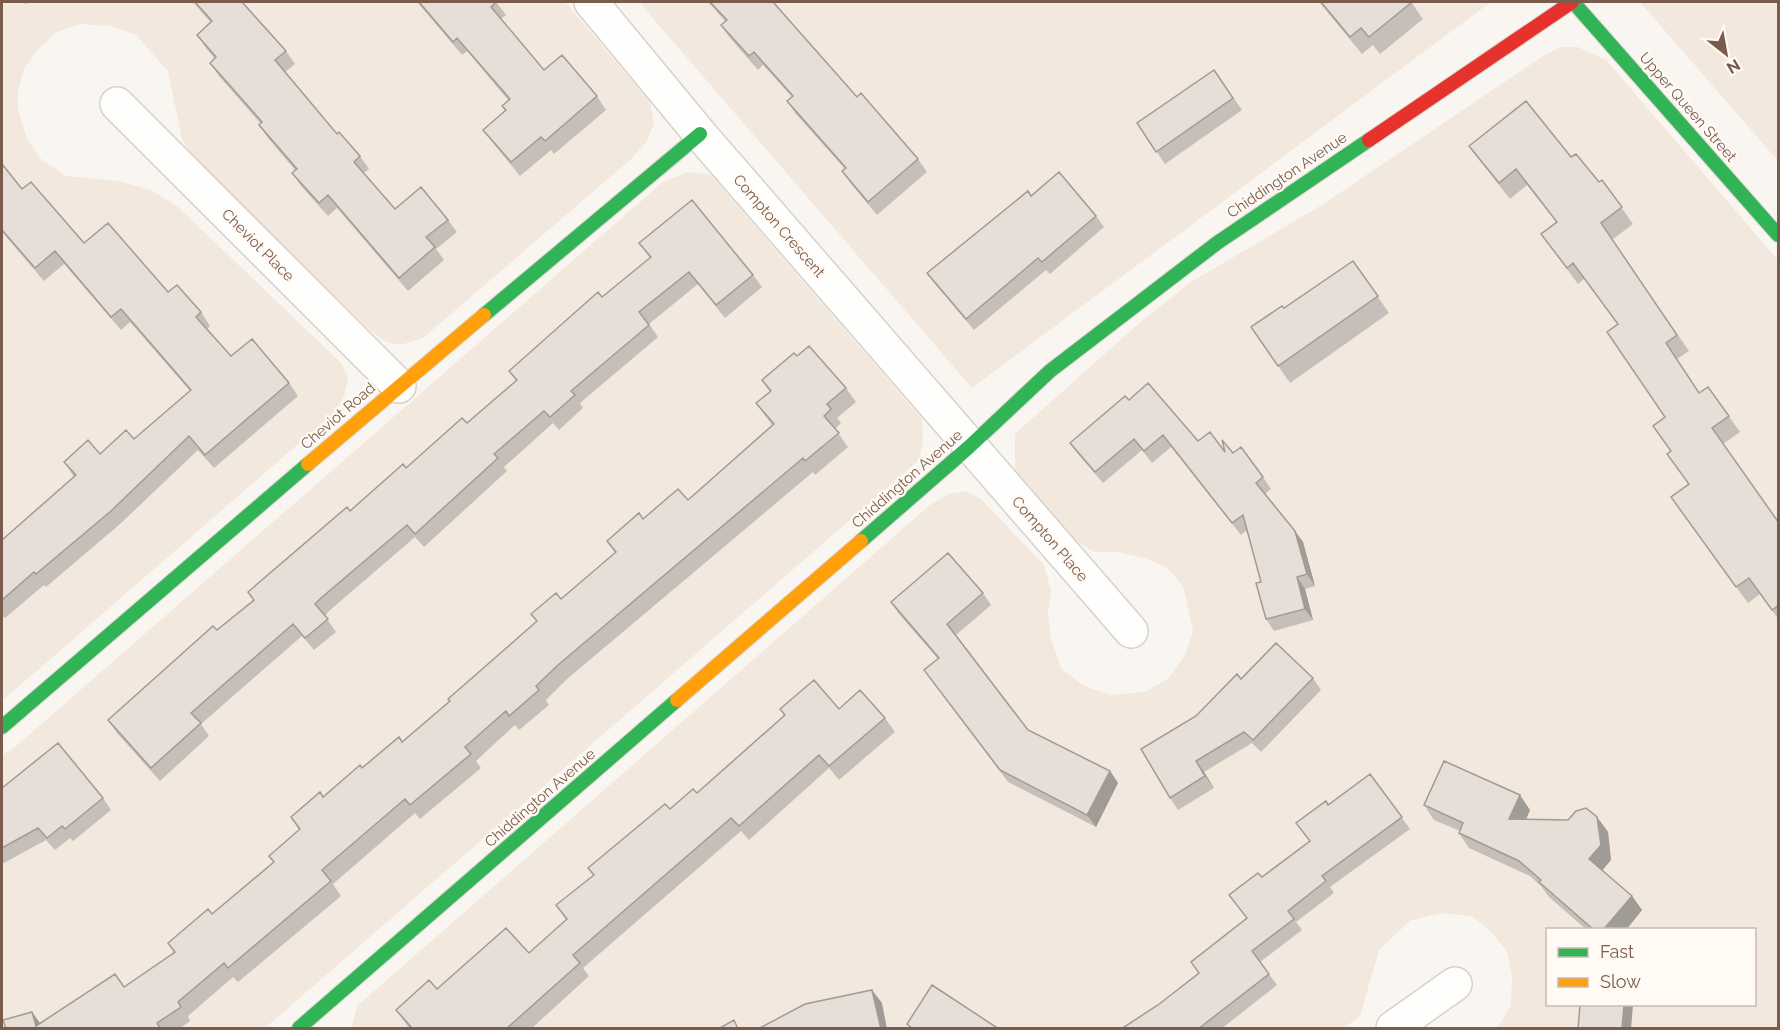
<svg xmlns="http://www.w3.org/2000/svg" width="1780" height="1030" font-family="Raleway,sans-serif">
  <rect width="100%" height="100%" fill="#f9f5f0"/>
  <!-- residential -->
  <path fill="#f2e8de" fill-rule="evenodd" d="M2,2H565L650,102L654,123L647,141L630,160L423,338L400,345L384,341L366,327L194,159L182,139L168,71L136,35L111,26L81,24L57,32L38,49L24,69L18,90V111L27,138L41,159L65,176L118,181L151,190L178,207L342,364L348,379L344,396L335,412L2,701Z
    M639,2H1491L972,388Z
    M1640,2H1778V161Z
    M1560,47H1578L1606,60L1778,260V1028H1497L1511,1006L1512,977L1507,951L1490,931L1472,916L1442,913L1411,920L1379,950L1360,1016L1344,1028H352L357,1006L930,505L949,494L966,491L981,499L1044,565L1051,591L1048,611L1051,639L1061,668L1084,686L1111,695L1145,692L1169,678L1185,655L1193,631L1183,586L1167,568L1146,558L1116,552H1094L1072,539L1015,471V434L1136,326L1191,282L1322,205L1540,58ZM1548,930H1754V1004H1548Z
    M688,172L711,175L922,419L923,440L919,460L265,1028H2V755L15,747L663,182Z"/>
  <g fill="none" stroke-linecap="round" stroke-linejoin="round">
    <defs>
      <path id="street" d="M591,2L700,134L1131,631
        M117,104L399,386
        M1393,1028L1455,984"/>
      <path id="fast" d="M1573,2L1778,235
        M484,315L700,134
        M861,541L969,447L1050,371L1217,243L1369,140
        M2,727L308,464
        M299,1028L677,700"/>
      <path id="slow" d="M308,464L484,315
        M677,700L861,541"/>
      <path id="jam" d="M1369,140L1572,2"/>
    </defs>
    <!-- street casing -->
    <use href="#street" stroke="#d7d1cb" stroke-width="36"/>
    <!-- fast casing -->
    <use href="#fast" stroke="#d9d2cb" stroke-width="16"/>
    <!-- slow casing -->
    <use href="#slow" stroke="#d9d2cb" stroke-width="16"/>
    <!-- jam casing -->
    <use href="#jam" stroke="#d9d2cb" stroke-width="16"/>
    <!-- street -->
    <use href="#street" stroke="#fefefd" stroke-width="33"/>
    <!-- fast -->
    <use href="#fast" stroke="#30b455" stroke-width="14"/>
    <!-- slow -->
    <use href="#slow" stroke="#ff9f0a" stroke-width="14"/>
    <!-- jam -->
    <use href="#jam" stroke="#e5322d" stroke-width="14"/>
  </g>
  <!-- wall -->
  <path fill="#c6bfb9" d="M23,2H32L25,4Z
    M193,2H245L243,3L286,51L295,64L285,72L337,134L360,156L369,169L364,173L395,209L448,220L457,232L436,249L444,260L408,291L337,208L328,216L301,186L292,173L295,170L268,138L259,125L261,124L219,76L210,63L215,59L206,48L197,35L211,23Z
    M417,2H496L506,15L501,19L544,70L597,96L606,110L554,154L551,150L520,176L493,143L483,130L505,111L502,106L508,100L467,51L462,55Z
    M708,2H773L857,97L918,159L927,172L877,215L851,184L842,171L845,169L796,114L787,101L792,97L763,65L758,70L730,38L721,25L725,21Z
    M1319,2H1411L1423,19L1380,54L1373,45L1362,54Z
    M1214,70L1242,110L1165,164L1137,123Z
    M1469,146L1571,157L1599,182L1602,180L1633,224L1612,240L1689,351L1677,359L1699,393L1708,387L1740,432L1723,444L1779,523V620L1760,594L1748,603L1671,497L1688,484L1671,452L1665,417L1618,325L1584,279L1578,284L1541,234L1556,222L1527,185L1510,199L1481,162Z
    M2,164L22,189L84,243L201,312L210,326L207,329L231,356L289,383L298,396L214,468L198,450L120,524L46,587L44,585L5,618L2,616V540L74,477L64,462L100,454L134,439L190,391L130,322L121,330L64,264L44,281L2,232Z
    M1031,196L1096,216L1104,227L1050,274L1046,270L974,330L935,284L927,273Z
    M639,243L753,275L762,287L725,318L698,284L649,324L658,337L580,403L583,408L559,430L553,423L504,467L507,471L424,547L415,537L329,611L325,616L336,632L314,650L302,636L201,724L209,736L160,781L117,733L108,720L254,600L248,592L350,511L467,423L516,381L509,371L602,297L650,258Z
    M1353,261L1389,313L1290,383L1251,327L1284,308Z
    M797,356L846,388L856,402L837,418L841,423L835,429L848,447L815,475L813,472L567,679L546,700L549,705L519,730L515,725L476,761L481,768L420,819L415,813L333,884L341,896L238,982L233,977L188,1016L190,1021L179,1029H6L32,1012L40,1023L124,987L174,953L168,943L212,914L273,862L269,856L299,830L291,817L323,797L362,768L402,742L450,701L537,622L531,614L561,599L615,553L607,541L643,519L688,500L772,425L756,403L770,392L762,380Z
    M1129,400L1198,441L1225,452L1233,453L1263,477L1271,489L1265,494L1303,542L1315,586L1305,589L1313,620L1274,631L1266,619L1261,582L1247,530L1241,535L1171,447L1152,463L1142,450L1103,483L1078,454L1070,443Z
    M983,593L991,605L956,635L1028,730L1110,771L1118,783L1096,827L1008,782L924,670L938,659L899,614L891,602Z
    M1313,678L1321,690L1261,752L1252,743L1204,772L1214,788L1178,810L1170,798L1196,716L1241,679Z
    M780,709H839L885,718L895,732L839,780L829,768L749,840L741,831L583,968L589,976L531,1029H410L406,1024L396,1010L437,989L529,953L566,920L556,905L593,875L588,868L670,809L697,793L784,715Z
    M1370,774L1410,829L1330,887L1334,893L1296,922L1302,930L1260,962L1277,985L1221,1029H1121L1158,1005L1199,974L1191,962L1247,919L1229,895L1262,877L1309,841L1328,805Z
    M2,788L103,798L111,810L73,841L70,838L55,850L46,840L2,864Z
    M1424,805L1530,810L1526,819L1568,820L1597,817L1608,832L1611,860L1602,871L1632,896L1642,910L1626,930H1587L1549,897L1541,886L1530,876L1469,848L1459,833L1460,831L1434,820Z"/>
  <!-- shaded-wall -->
  <path fill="#a19b96" d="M1295,531L1303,542L1315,586L1307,574Z
    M1297,577L1305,589L1313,620L1305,609Z
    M1196,761L1204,772L1214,788L1205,776Z
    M1110,771L1118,783L1096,827L1087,815Z
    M1520,795L1530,810L1520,834L1509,819Z
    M1597,817L1608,832L1611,860L1599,874L1589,859Z
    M1632,896L1642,910L1626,930H1603Z
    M872,990L882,1003L887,1029H881Z
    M1624,1005H1633L1631,1029H1622Z
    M32,1012L42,1026H36Z"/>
  <!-- building -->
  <path fill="#e6ded7" stroke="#a19b96" stroke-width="1.5" d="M195,2H242L286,51L275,60L337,134L339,132L360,156L354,162L395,209L421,187L448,220L426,237L435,247L399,278L328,195L319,203L292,173L297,169L259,125L262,122L210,63L216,57L197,35L212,21Z
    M419,2H496L491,7L544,70L562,55L597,96L545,141L541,137L511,162L483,130L506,110L502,106L510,99L457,38L453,42Z
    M710,2H773L857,97L861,93L918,159L868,202L842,171L846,168L787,101L793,96L754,52L749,56L721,25L727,20Z
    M1321,2H1412L1369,37L1361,28L1350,37Z
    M1214,70L1233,98L1156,152L1137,123Z
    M1526,101L1571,157L1576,154L1599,182L1602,180L1622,207L1601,223L1677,335L1666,343L1699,393L1708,387L1729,416L1712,428L1779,523V605L1772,610L1749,578L1736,587L1671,497L1689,484L1667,454L1671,451L1653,426L1665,417L1607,332L1618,324L1573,263L1567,268L1541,234L1557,222L1516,169L1499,183L1469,146Z
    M2,164L22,189L31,182L84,243L108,223L168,292L177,285L201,312L196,317L231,356L252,339L289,383L205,455L189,436L111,511L36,574L34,572L2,600V540L76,475L64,462L88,440L100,454L126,430L134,439L191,390L121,309L111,317L55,251L35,268L2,230Z
    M1059,172L1096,216L1042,262L1038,258L966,319L927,273L1028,191L1031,196Z
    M692,200L753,275L716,305L689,272L639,312L649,325L571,391L575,395L550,417L544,411L494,454L498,458L415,534L407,525L321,598L315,604L328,619L305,638L293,624L191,713L201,723L151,768L108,720L213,626L217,630L254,600L248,592L347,507L350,511L403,464L406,468L462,418L467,423L517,380L509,371L598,292L602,297L651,257L639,243Z
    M1353,261L1378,296L1278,366L1251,327L1282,306L1284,308Z
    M809,346L846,388L827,404L831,409L824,416L839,433L805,461L803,458L558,665L536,686L539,690L509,716L506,711L465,747L471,754L410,805L405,799L322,870L331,881L228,968L224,963L178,1002L181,1007L157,1023L160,1028L6,1029L3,1020L32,1012L36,1026L115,974L124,987L175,952L168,943L208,909L212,914L274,862L269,856L300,829L291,817L320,792L323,797L360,765L362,768L399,737L402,742L450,701L448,699L537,621L531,614L556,593L561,599L616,552L607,541L639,513L643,519L678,489L688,500L774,424L756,403L771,391L762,380L794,353L797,356Z
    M1148,383L1198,441L1210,432L1225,452L1222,440L1233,453L1241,447L1263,477L1256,483L1295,531L1307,574L1297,577L1305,609L1266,619L1256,583L1261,582L1243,515L1232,523L1163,435L1144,451L1134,439L1095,472L1070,443L1125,396L1129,400Z
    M948,553L983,593L947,624L1028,730L1110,771L1087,815L1000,770L924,670L939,658L891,602Z
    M1276,643L1313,678L1253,740L1244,732L1196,761L1205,776L1170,798L1141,749L1196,716L1237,674L1241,679Z
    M814,680L839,709L860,690L885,718L829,766L819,755L739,826L731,818L573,955L580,963L506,1029H413L396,1010L429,980L437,989L506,928L529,953L567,919L556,905L594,875L588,868L665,804L670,809L693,789L697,793L785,715L780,709Z
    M58,743L103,798L65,829L62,826L47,838L38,828L2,848V788Z
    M1444,761L1520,795L1509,819L1568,820L1576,811L1586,808L1597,817L1601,845L1589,859L1632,896L1603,930H1594L1539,882L1541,880L1519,861L1459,833L1463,823L1424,805Z
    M1370,774L1402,817L1322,876L1326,881L1288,911L1294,919L1252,951L1269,974L1198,1029H1121L1158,1005L1199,973L1191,962L1247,918L1229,895L1258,873L1262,877L1310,841L1296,823L1326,801L1328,805Z
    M932,985L999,1029H913L907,1024Z
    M872,990L881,1029H758L805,1004Z
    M1580,1005H1624L1622,1029H1578Z
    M734,1020L738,1029H718Z"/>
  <g text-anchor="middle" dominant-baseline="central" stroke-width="4.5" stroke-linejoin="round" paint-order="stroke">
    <!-- street labels -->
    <g font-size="15" fill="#7a5c4d" stroke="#fffaf3">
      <text transform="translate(1688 107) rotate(49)">Upper Queen Street</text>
      <text transform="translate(1287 175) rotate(-34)">Chiddington Avenue</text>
      <text transform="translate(779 226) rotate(49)">Compton Crescent</text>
      <text transform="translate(258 245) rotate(45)">Cheviot Place</text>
      <text transform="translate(338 416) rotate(-41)">Cheviot Road</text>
      <text transform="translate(907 479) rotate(-41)">Chiddington Avenue</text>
      <text transform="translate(1050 539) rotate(49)">Compton Place</text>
      <text transform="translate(540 798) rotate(-41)">Chiddington Avenue</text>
    </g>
  </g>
  <!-- border -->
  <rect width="1780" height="1030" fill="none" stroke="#7a5c4d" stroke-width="6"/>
  <!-- legend -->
  <rect x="1546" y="928" width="210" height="78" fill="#fffaf3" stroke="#cabbb1" stroke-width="1.5"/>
  <rect x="1558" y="948" width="30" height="9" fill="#30b455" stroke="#cabbb1" stroke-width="1.5"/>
  <text x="1600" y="958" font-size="18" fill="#7a5c4d">Fast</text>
  <rect x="1558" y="978" width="30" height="9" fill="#ff9f0a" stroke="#cabbb1" stroke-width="1.5"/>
  <text x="1600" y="988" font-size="18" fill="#7a5c4d">Slow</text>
  <!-- north arrow -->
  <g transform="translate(1726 54) rotate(149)" stroke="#fffaf3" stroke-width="4.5" paint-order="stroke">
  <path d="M0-4.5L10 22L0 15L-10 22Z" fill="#7a5c4d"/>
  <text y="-9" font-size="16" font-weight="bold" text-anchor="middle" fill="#7a5c4d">N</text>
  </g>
</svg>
